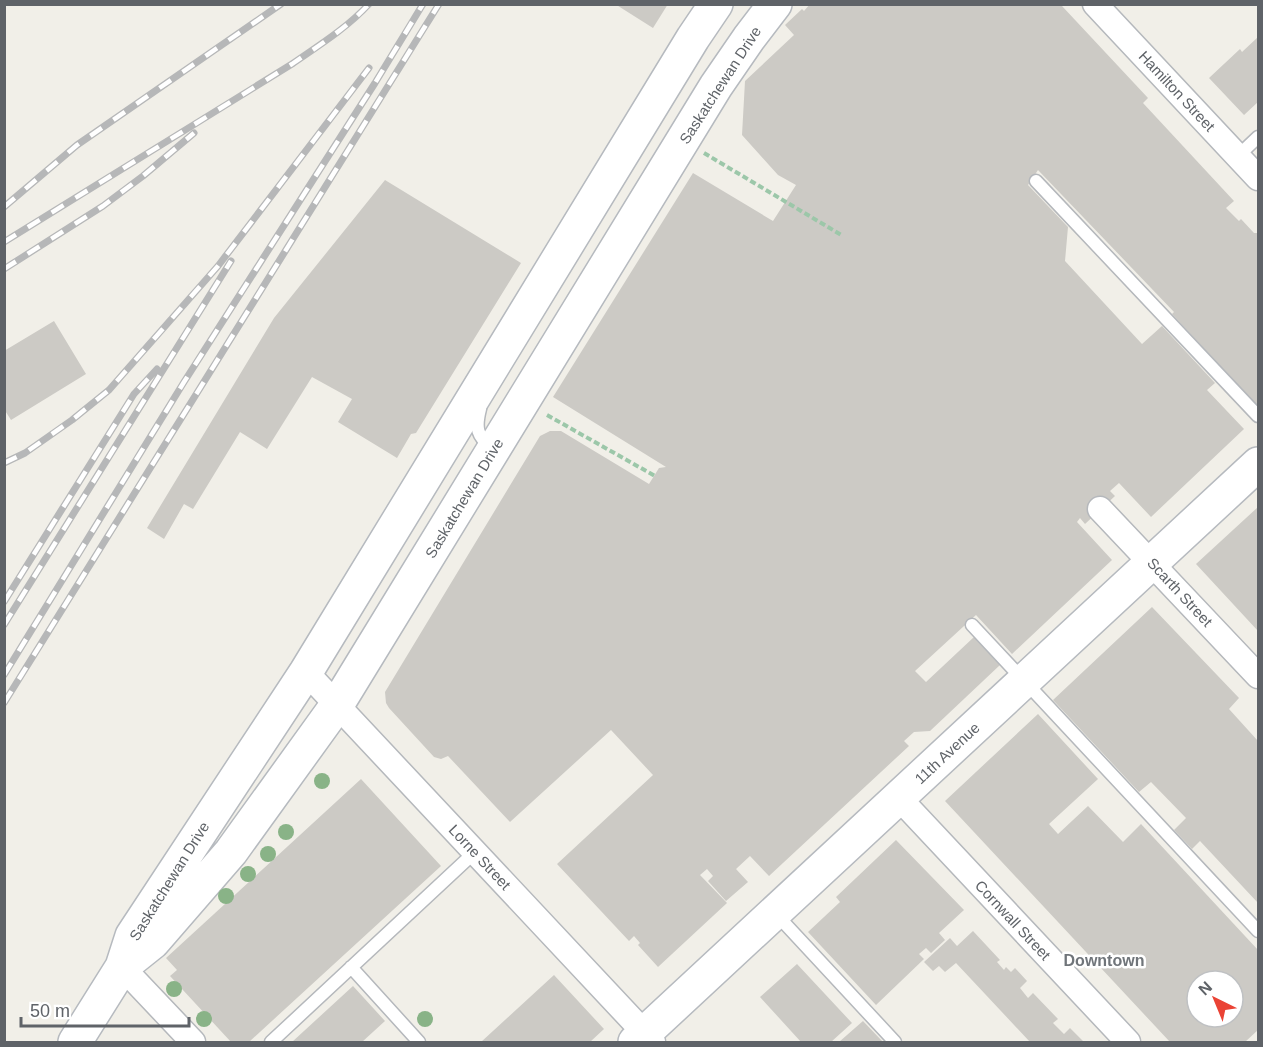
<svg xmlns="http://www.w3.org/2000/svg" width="1263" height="1047" font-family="Helvetica,sans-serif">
  <rect width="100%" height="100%" fill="#f1efe8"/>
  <!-- building -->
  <path fill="#cccac5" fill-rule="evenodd" d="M615,4H668L653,28Z
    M810,4H1064L1062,6L1148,98L1143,103L1234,201L1226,208L1239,221L1241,219L1254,233H1258V407L1172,314L1174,312L1038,170L1028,185L1068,227L1065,261L1142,344L1162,326L1215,383L1207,390L1244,429L1151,517L1119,483L1110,491L1115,496L1085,524L1080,518L1077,522L1112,560L1012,654L976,615L915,671L926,682L974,637L1000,665L930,731L914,732L904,741L909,746L769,876L750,856L736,869L748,882L726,901L708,881L713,876L707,869L700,875L727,903L658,967L638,945L640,943L634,936L629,941L557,864L653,775L611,730L510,822L448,756L441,759L434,757L389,708L386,703L385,692L540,436L550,431H561L649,484L659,468L666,467L553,397L693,173L773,221L796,185L778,175L742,135L745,81L794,35L785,25L802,9L804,11Z
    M1258,37V102L1244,115L1209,78L1240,49L1242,52Z
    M385,180L521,263L416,433L411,434L397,458L338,422L352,399L312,377L267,449L240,432L193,509L184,504L164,539L147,528L274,318Z
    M54,321L86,374L11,420L4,409V351Z
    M1258,507V631L1196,564Z
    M1152,607L1239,698L1229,709L1258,741V903L1200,841L1192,849L1174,830L1186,818L1151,782L1139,792L1053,700Z
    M1038,714L1098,779L1049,824L1058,834L1088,806L1123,842L1141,824L1258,950V1030L1245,1042H1170L945,801ZM1197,981H1233V1017H1197Z
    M361,779L441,866L249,1042H231L170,976L177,970L166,958Z
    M896,840L964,910L939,933L945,940L931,953L926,948L919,954L924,959L876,1005L808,932L840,902L836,897Z
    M973,931L1000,960L997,962L1004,970L1006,967L1011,972L1015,968L1027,981L1020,988L1028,998L1033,993L1058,1019L1053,1023L1064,1034L1070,1028L1084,1042H1030L956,963L945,972L939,966L933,971L924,962L950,938L957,946Z
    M797,964L852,1023L831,1042H801L760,997Z
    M554,975L604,1029L590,1042H481Z
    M353,986L385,1021L362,1042H292Z
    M863,1021L883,1042H839Z"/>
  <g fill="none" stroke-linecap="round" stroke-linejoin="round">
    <defs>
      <path id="lane" d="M1238,156L1258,137
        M1036,181L1258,416
        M480,409C475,429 477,435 492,449
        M972,625L1258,931
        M776,914L895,1042
        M351,967L419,1042
        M271,1042L475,852"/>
      <path id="street" d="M1095,4L1258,178
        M1100,509L1258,676
        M306,672L653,1042
        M899,798L1128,1042
        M122,967L193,1042"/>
      <path id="secondary" d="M128,962L153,942L231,852L337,705L716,86L749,38L775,4
        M75,1042L122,967L132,936L306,672L693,38L716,4
        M635,1042L1258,464"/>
    </defs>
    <!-- lane casing -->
    <use href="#lane" stroke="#b5b8bc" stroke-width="15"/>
    <!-- street casing -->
    <use href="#street" stroke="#b5b8bc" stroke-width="27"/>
    <!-- secondary casing -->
    <use href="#secondary" stroke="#b6babf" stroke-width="36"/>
    <!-- path -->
    <path stroke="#9cc7a9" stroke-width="4" stroke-dasharray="6 3" stroke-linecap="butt" d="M704,153L843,236
      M547,415L655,476"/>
    <!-- lane -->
    <use href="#lane" stroke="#fff" stroke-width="12"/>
    <!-- street -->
    <use href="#street" stroke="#fff" stroke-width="24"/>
    <!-- secondary -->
    <use href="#secondary" stroke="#fff" stroke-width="33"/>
    <defs>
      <path id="rail" d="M4,207L77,145L281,4
        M4,242L292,64C318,46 347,28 369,4
        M4,269L103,206L143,176L194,133
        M4,463L25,453L72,420L109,390L218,266L369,68
        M4,602L134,394L157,369
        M4,625L231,261
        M4,675L184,382L375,83L423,4
        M4,703L439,4"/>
    </defs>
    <!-- rail casing -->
    <use href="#rail" stroke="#b6b7b8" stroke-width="7"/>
    <!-- rail -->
    <use href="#rail" stroke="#fff" stroke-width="4.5" stroke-dasharray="14" stroke-linecap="butt"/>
  </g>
  <!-- trees -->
  <g fill="#89b387">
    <circle cx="322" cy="781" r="8"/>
    <circle cx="286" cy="832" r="8"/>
    <circle cx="268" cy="854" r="8"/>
    <circle cx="248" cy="874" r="8"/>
    <circle cx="226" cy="896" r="8"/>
    <circle cx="174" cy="989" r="8"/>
    <circle cx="204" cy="1019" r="8"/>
    <circle cx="425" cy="1019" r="8"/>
  </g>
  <g text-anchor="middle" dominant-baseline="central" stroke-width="5" stroke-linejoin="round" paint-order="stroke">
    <!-- street labels -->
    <g font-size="15" fill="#5f6368" stroke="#fff">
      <text transform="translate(720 85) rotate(-57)">Saskatchewan Drive</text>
      <text transform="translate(1177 91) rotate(47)">Hamilton Street</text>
      <text transform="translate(464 498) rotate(-59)">Saskatchewan Drive</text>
      <text transform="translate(1180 592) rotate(47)">Scarth Street</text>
      <text transform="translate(947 753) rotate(-43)">11th Avenue</text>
      <text transform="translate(480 857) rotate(47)">Lorne Street</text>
      <text transform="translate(169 881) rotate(-58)">Saskatchewan Drive</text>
      <text transform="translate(1013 920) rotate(47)">Cornwall Street</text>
    </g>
    <!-- neighbourhood labels -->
    <g font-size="16" font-weight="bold" fill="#70757a" stroke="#fff">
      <text x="1104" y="960">Downtown</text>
    </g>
  </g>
  <!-- border -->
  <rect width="1263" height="1047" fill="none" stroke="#5f6368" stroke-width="12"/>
  <!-- north arrow -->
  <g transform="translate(1215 999) rotate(317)"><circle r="28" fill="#ffffff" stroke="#bfc1c3" stroke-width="1.5"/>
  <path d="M0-4.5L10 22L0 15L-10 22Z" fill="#ea4335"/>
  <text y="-9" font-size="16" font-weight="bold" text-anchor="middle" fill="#5f6368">N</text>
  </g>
  <!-- scale -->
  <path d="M21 1017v9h168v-9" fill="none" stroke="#5f6368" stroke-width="3"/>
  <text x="30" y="1017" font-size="18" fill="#5f6368" stroke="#ffffff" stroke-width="4.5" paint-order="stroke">50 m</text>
</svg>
